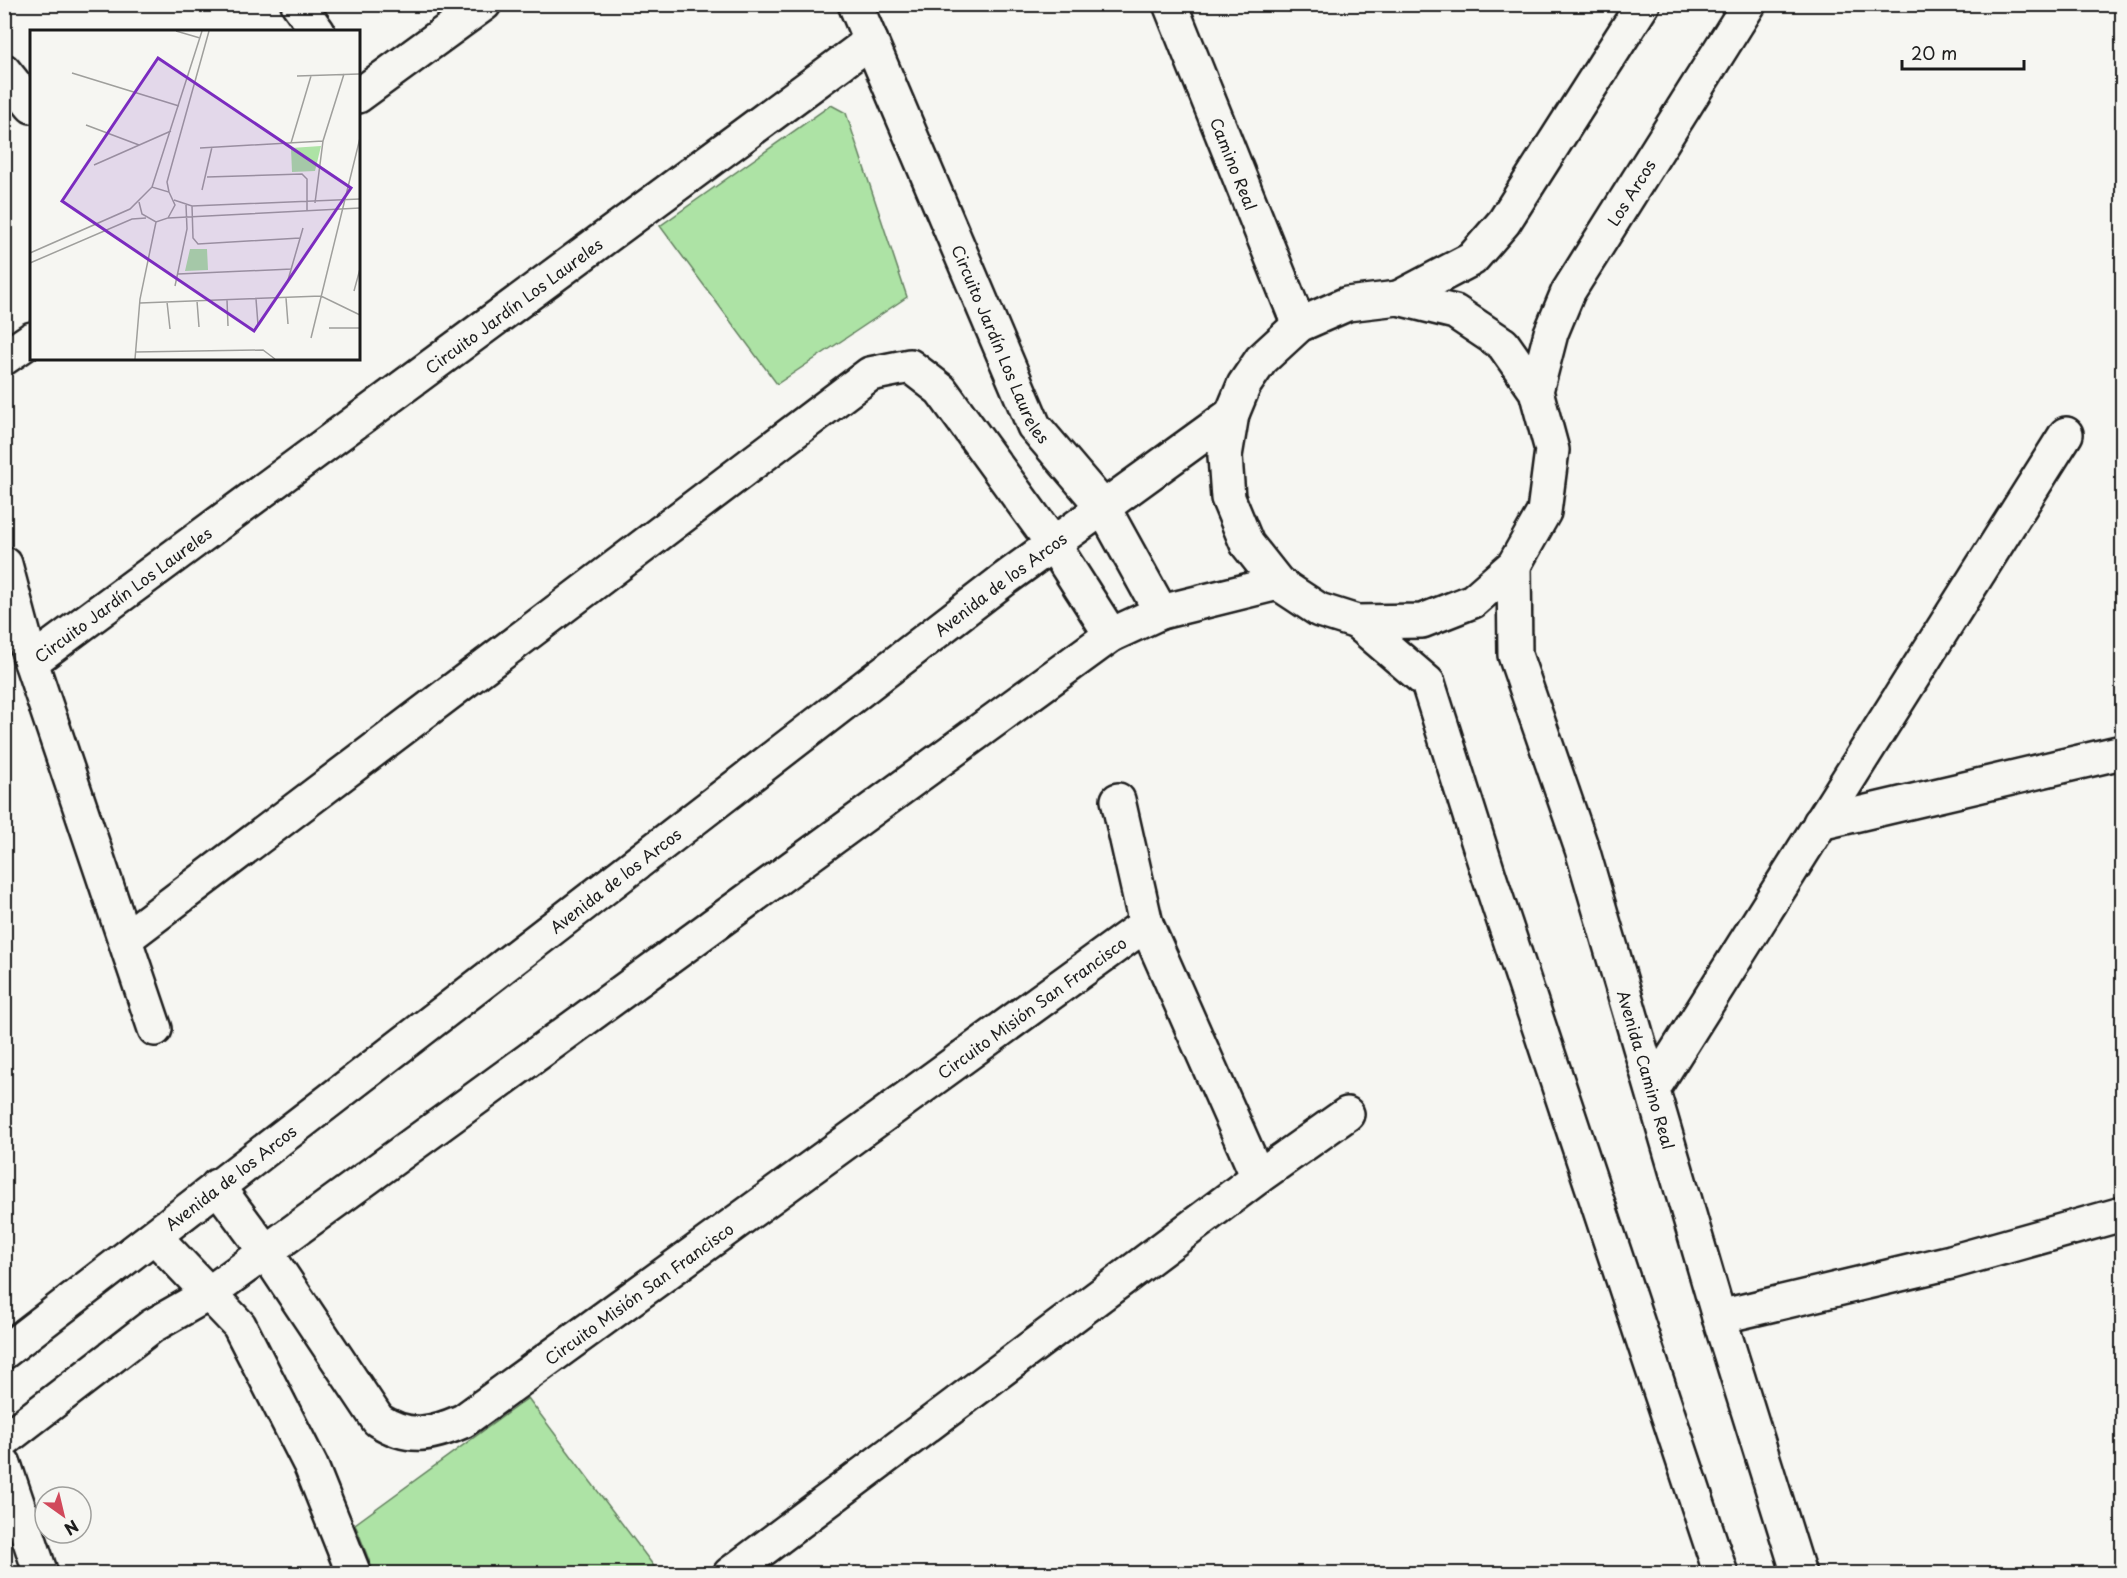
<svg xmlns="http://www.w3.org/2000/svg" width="2127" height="1578" font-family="'Playpen Sans',sans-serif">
  <rect width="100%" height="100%" fill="#f6f6f2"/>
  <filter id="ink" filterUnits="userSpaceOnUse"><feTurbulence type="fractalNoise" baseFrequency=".0167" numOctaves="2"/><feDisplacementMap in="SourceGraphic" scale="12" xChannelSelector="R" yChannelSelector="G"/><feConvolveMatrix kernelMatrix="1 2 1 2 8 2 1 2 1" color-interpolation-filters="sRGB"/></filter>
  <g filter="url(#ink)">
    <!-- green -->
    <path fill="#ade3a5" stroke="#648060" stroke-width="1.5" d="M831,105L846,113L907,297L777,384L660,226Z
      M528,1398L659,1573H374L355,1524Z"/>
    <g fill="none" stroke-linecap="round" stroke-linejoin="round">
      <defs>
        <g id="street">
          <path d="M298,4L318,32"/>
          <path id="s1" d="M855,4L1034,426L1103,507L1161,612"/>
          <path id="s2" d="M1170,4L1299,325"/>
          <path d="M4,71L32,106"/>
          <path d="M358,96L484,4"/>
          <path d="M4,358L32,339"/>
          <path d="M5,564L31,662L155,1029"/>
          <path id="s3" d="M31,662L871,41"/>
          <path d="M1118,800L1146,924L1258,1177"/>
          <path d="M1820,823L2122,752"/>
          <path d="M126,938L870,374L910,366L941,390L1053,544L1111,635"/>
          <path d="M1653,1089L2066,434"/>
          <path id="s4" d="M217,1186L266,1252L378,1420C409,1440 431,1435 463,1421L1146,924"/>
          <path d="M155,1237L239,1325L311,1466L354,1574"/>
          <path d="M1719,1317L1951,1262L2122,1214"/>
          <path id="s5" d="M4,1352L1006,578L1232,414"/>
          <path d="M4,1440L152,1326L208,1294L1111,635L1161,612L1278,583"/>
          <path d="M4,1464L41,1574"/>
          <path d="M730,1574L1258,1177L1347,1114"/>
        </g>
        <g id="secondary">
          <path d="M1398,298L1472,259L1504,222L1643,4"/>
          <path id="s6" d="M1536,391L1503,344L1455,312L1398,298L1347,304L1299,325L1261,360L1244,385L1232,414L1225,456L1228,498L1247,544L1278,583L1319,610L1357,622L1422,621L1473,601L1514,565L1544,512L1552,450L1536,391L1551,333L1568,292L1749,4"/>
          <path id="s7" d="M1514,565L1515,655L1582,849L1719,1317L1799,1574"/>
          <path d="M1357,622L1428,683L1490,879L1721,1574"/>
        </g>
      </defs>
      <!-- street casing -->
      <use href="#street" stroke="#1c1c1c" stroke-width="38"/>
      <!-- secondary casing -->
      <use href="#secondary" stroke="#1c1c1c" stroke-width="38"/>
      <!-- street -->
      <use href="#street" stroke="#f6f6f2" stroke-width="33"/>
      <!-- secondary -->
      <use href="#secondary" stroke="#f6f6f2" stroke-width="33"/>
    </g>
  </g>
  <g text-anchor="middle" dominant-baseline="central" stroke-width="5" stroke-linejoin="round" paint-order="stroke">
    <!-- street labels -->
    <g font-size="16" fill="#1c1c1c" stroke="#f6f6f2">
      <text stroke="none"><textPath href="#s2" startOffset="172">Camino Real</textPath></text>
      <text stroke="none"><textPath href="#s6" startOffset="1245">Los Arcos</textPath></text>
      <text stroke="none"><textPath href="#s3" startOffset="600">Circuito Jardín Los Laureles</textPath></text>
      <text stroke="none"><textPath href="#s1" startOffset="370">Circuito Jardín Los Laureles</textPath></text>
      <text stroke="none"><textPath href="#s5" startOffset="1258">Avenida de los Arcos</textPath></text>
      <text stroke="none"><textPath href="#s3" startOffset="114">Circuito Jardín Los Laureles</textPath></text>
      <text stroke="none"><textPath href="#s5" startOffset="772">Avenida de los Arcos</textPath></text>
      <text stroke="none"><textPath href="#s4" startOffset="1077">Circuito Misión San Francisco</textPath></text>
      <text stroke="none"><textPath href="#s7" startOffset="525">Avenida Camino Real</textPath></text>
      <text stroke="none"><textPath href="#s5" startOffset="286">Avenida de los Arcos</textPath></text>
      <text stroke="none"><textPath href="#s4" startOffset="591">Circuito Misión San Francisco</textPath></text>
    </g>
  </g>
  <!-- overview -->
  <g transform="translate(30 30)">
    <rect width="330" height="330" fill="#f6f6f2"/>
    <path d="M291,116L285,141L262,142L261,118ZM160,219H177L178,240L155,241Z" fill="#ade3a5"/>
    <path fill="none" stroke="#9f9f9c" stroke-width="1.5" d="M146,1L170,8M42,43L149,76M267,46L329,44M56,95L109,115M261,113L281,46M170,118L293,111M64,135L141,101M177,147L272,144L277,149V180M122,157L172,1M172,160L182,117M139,162L137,152L179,1M144,170L162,176L330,169M285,173L293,111L314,44M162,176L163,208L168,214L270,208M138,188L330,178M0,223L100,179L122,157L139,162L145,175L138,188L126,192L112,184L109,172M0,233L102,189L116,188M148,244L262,239M258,250L273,198M145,256L157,199L156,175M324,261L330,239M256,268L258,294M226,269L228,295M197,270L198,296M167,271L169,297M137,272L140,299M110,273L291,266L330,285M299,298H330M281,308L330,108M105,322L233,320L245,329M105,329L110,269L126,192"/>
    <path fill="#7b2cbf" fill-opacity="0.15" stroke="#7b2cbf" stroke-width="3" d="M128,28L321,158L224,301L32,171Z"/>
    <rect width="330" height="330" fill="none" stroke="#1c1c1c" stroke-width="3"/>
  </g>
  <!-- margin -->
  <rect width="2127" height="1578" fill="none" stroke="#f6f6f2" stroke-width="24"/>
  <rect x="12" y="12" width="2103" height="1554" fill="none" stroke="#1c1c1c" stroke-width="2" filter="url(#ink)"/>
  <!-- north arrow -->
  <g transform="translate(63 1515) rotate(146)"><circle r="28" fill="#f6f6f2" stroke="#9f9f9c" stroke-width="1.5"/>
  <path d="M0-4.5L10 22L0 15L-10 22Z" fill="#d1495b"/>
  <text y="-9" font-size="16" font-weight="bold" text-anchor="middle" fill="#1c1c1c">N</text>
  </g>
  <!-- scale -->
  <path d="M1902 60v9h122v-9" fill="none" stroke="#1c1c1c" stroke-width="3"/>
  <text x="1911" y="60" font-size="18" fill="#1c1c1c" stroke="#f6f6f2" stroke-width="4.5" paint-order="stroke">20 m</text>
</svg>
